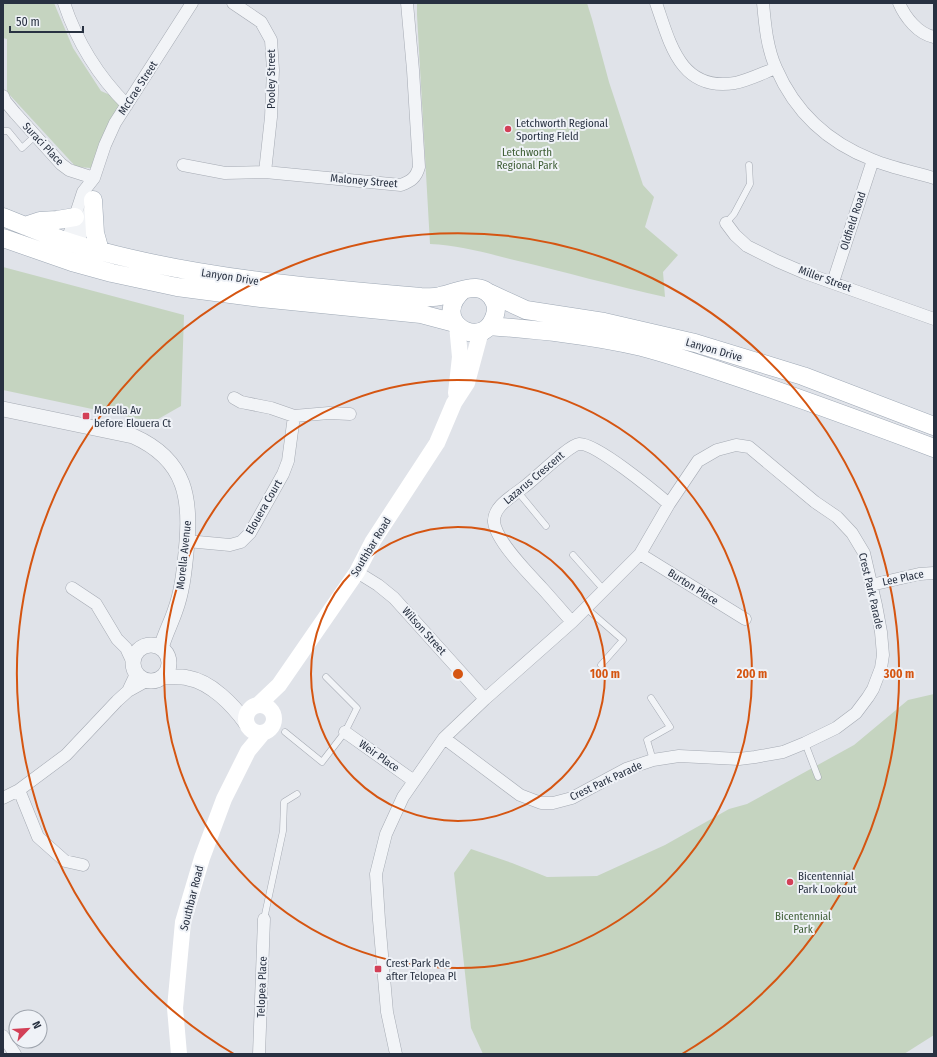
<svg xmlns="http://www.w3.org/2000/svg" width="937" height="1057" font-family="'Fira Sans Condensed',sans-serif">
  <rect width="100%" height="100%" fill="#e0e3e9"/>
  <!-- green -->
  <path fill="#c5d4c0" d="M3,3H54L73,48L101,91L126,102L91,168L76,167L7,92V39L3,38Z
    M417,3H587L592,19L609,82L643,185L654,197L645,227L678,255L663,272L665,297C615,286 565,272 514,260C486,253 459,245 430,244L417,15Z
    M3,267L184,315L181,406L153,422L3,390Z
    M934,694V1035L904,1054H483L471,1028L454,873L471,849L512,863L547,877L597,876L665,845L729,809L747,804L854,745L908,700Z"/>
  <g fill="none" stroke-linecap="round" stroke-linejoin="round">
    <defs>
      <path id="service" d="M3,131H8L22,148L35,136
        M726,223L734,214L750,184L749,165
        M518,492L546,526
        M573,555L604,590
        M586,608L623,640L601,665
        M651,698L670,727L647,740L653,760
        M285,732L322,762L345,732L357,708L326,677
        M805,743L818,777
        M264,919L283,831L284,802L297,794"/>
      <path id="minor" d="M64,3C77,42 98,76 127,105
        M233,3L261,22L271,40L273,70L271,117L265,172
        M656,3C670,43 680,92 735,83C749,80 763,73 776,68
        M763,3C765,25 767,48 776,68C795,112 829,143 873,160C892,168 914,172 934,178
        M899,3C905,17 918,34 934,37
        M3,96L5,101L15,113L61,164L69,170L94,178
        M183,165L225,173L265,172L401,185C411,181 416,178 419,167L413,70L407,3
        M726,223L735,235L747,246L777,261L805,273L934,319
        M65,247L83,192L94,178L105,145L115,123L192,3
        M75,252L91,207
        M833,282L873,160
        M234,398L241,402L271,408L294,416L329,413L350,414
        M187,541L230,545L241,542L250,533L283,474L288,461L294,416
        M640,554L745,619
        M357,572L378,585L394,598L485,699
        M871,585L919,574L934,573
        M72,588L96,604L117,639L126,648L133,663
        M572,622C562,611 552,599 542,588C529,574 496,541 494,522C493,506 513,496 524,487C535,479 569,445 579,444C595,442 655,492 669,504
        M128,691L136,674
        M345,732L414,781
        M19,790L38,837L65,861L83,865
        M3,798L19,790L66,755L117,701L128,691L146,681
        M3,1036L15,1054
        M259,1054L264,919
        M396,1054L387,1012L379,920L376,874L386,834L403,797L444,738L485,699L572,622L640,554L669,504L698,461L717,450L736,445L749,447L815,502L837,517L852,533L864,553L876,605L881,632L883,655L881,668L873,689L868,697L856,713L836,728L805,743L783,752L755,757L739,759L679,756L653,760L626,769L572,798L553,803H541L520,795L444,738"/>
      <path id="tertiary" d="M3,409L133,436C187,460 192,500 186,553C184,573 182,592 175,611C171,623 165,634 161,648
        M133 663a18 18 0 1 1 36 0a18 18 0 1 1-36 0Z
        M163,677C171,677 180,676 188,678C211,682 233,705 246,723"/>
      <path id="primary" d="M93,200L95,233L100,251
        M3,217C35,230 67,243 100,251C205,279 314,288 421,297C427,297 434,298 440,296C458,293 482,277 494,301C498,308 495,317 491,324C474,348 431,318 463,290
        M25,226L40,221L57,220L75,217
        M3,238L72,262L112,273L177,287L261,298L421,314L455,323
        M489,293L526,310L604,322L695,343L803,376L934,426
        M489,326C540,330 591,335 642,347C672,355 702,365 731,375C800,398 867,423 934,448"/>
    </defs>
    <!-- service casing -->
    <use href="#service" stroke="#a5aab3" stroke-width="7"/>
    <!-- minor casing -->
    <use href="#minor" stroke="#a5aab3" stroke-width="13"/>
    <!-- tertiary casing -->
    <use href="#tertiary" stroke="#a5aab3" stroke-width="16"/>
    <!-- primary casing -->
    <use href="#primary" stroke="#9ea8b5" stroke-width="19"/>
    <!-- service -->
    <use href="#service" stroke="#f2f4f7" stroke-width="6"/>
    <!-- minor -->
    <use href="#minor" stroke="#f2f4f7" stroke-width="12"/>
    <!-- tertiary -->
    <use href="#tertiary" stroke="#f2f4f7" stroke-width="15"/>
    <!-- secondary -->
    <path stroke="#fff" stroke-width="16" d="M456,393L460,357L457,325
      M246 719a14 14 0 1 1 28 0a14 14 0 1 1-28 0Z
      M258,705L279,685L357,572L373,541L437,443L454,403L467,383L481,331
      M179,1054L175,1008L183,922L202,858L224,799L248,751L263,733"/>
    <!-- primary -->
    <use href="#primary" stroke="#fff" stroke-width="18"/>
  </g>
  <!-- distance rings -->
  <g fill="none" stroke="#d55511" stroke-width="2">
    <circle cx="458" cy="674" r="147"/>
    <circle cx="458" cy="674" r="294"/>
    <path d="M234 1054A441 441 0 1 1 682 1054"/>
  </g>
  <!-- markers -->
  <g fill="#d34057" stroke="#eff2f7" stroke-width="1.5">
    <circle cx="508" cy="129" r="4"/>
    <rect x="82" y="412" width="8" height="8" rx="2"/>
    <circle cx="790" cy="882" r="4"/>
    <rect x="374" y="965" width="8" height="8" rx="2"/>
  </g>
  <g text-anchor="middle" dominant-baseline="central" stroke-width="4" stroke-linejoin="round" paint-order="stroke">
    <!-- street labels -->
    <g font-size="11" fill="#283141" stroke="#eff2f7">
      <text transform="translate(271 79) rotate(-90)">Pooley Street</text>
      <text transform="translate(138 88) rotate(-57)">McCrae Street</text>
      <text transform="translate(43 144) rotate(47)">Suraci Place</text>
      <text transform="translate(364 181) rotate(5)">Maloney Street</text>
      <text transform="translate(853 221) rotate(-72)">Oldfield Road</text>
      <text transform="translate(230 277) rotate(9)">Lanyon Drive</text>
      <text transform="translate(825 279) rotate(20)">Miller Street</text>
      <text transform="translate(714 350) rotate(16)">Lanyon Drive</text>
      <text transform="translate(534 478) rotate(-40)">Lazarus Crescent</text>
      <text transform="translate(264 507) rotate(-60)">Elouera Court</text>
      <text transform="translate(371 547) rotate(-59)">Southbar Road</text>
      <text transform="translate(184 555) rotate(-84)">Morella Avenue</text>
      <text transform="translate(903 578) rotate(-12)">Lee Place</text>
      <text transform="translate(693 587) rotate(32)">Burton Place</text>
      <text transform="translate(871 591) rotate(77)">Crest Park Parade</text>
      <text transform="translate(424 631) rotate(48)">Wilson Street</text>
      <text transform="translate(379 756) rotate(35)">Weir Place</text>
      <text transform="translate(606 781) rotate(-25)">Crest Park Parade</text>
      <text transform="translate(192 898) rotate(-76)">Southbar Road</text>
      <text transform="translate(262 987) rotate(-88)">Telopea Place</text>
    </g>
    <!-- poi labels -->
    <g font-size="11" fill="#283141" stroke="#eff2f7" text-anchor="start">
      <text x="516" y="123">Letchworth Regional<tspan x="516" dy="13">Sporting FIeld</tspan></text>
      <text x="94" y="410">Morella Av<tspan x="94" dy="13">before Elouera Ct</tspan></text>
      <text x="798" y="876">Bicentennial<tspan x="798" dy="13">Park Lookout</tspan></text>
      <text x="386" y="963">Crest Park Pde<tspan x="386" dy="13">after Telopea Pl</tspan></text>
    </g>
    <!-- park labels -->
    <g font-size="11" fill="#3d5d34" stroke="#eff2f7">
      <text x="527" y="152">Letchworth<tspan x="527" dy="13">Regional Park</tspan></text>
      <text x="803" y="916">Bicentennial<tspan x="803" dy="13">Park</tspan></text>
    </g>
  </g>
  <circle cx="458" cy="674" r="6" fill="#d55511" stroke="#eff2f7" stroke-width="2"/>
  <g font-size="12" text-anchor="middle" font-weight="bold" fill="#d55511" stroke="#eff2f7" stroke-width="4" stroke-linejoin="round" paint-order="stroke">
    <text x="605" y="678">100 m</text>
    <text x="752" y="678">200 m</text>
    <text x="899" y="678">300 m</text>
  </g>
  <!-- border -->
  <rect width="937" height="1057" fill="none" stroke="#283141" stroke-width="8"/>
  <!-- north arrow -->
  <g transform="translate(28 1029) rotate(65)"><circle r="19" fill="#eff2f7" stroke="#9fa5ae"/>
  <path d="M0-3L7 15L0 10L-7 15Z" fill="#d34057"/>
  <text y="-6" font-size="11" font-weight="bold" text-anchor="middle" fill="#283141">N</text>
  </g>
  <!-- scale -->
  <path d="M10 26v6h73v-6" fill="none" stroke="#283141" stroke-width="2"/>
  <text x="16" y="26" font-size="12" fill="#283141" stroke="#eff2f7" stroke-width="3" paint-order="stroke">50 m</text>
</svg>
